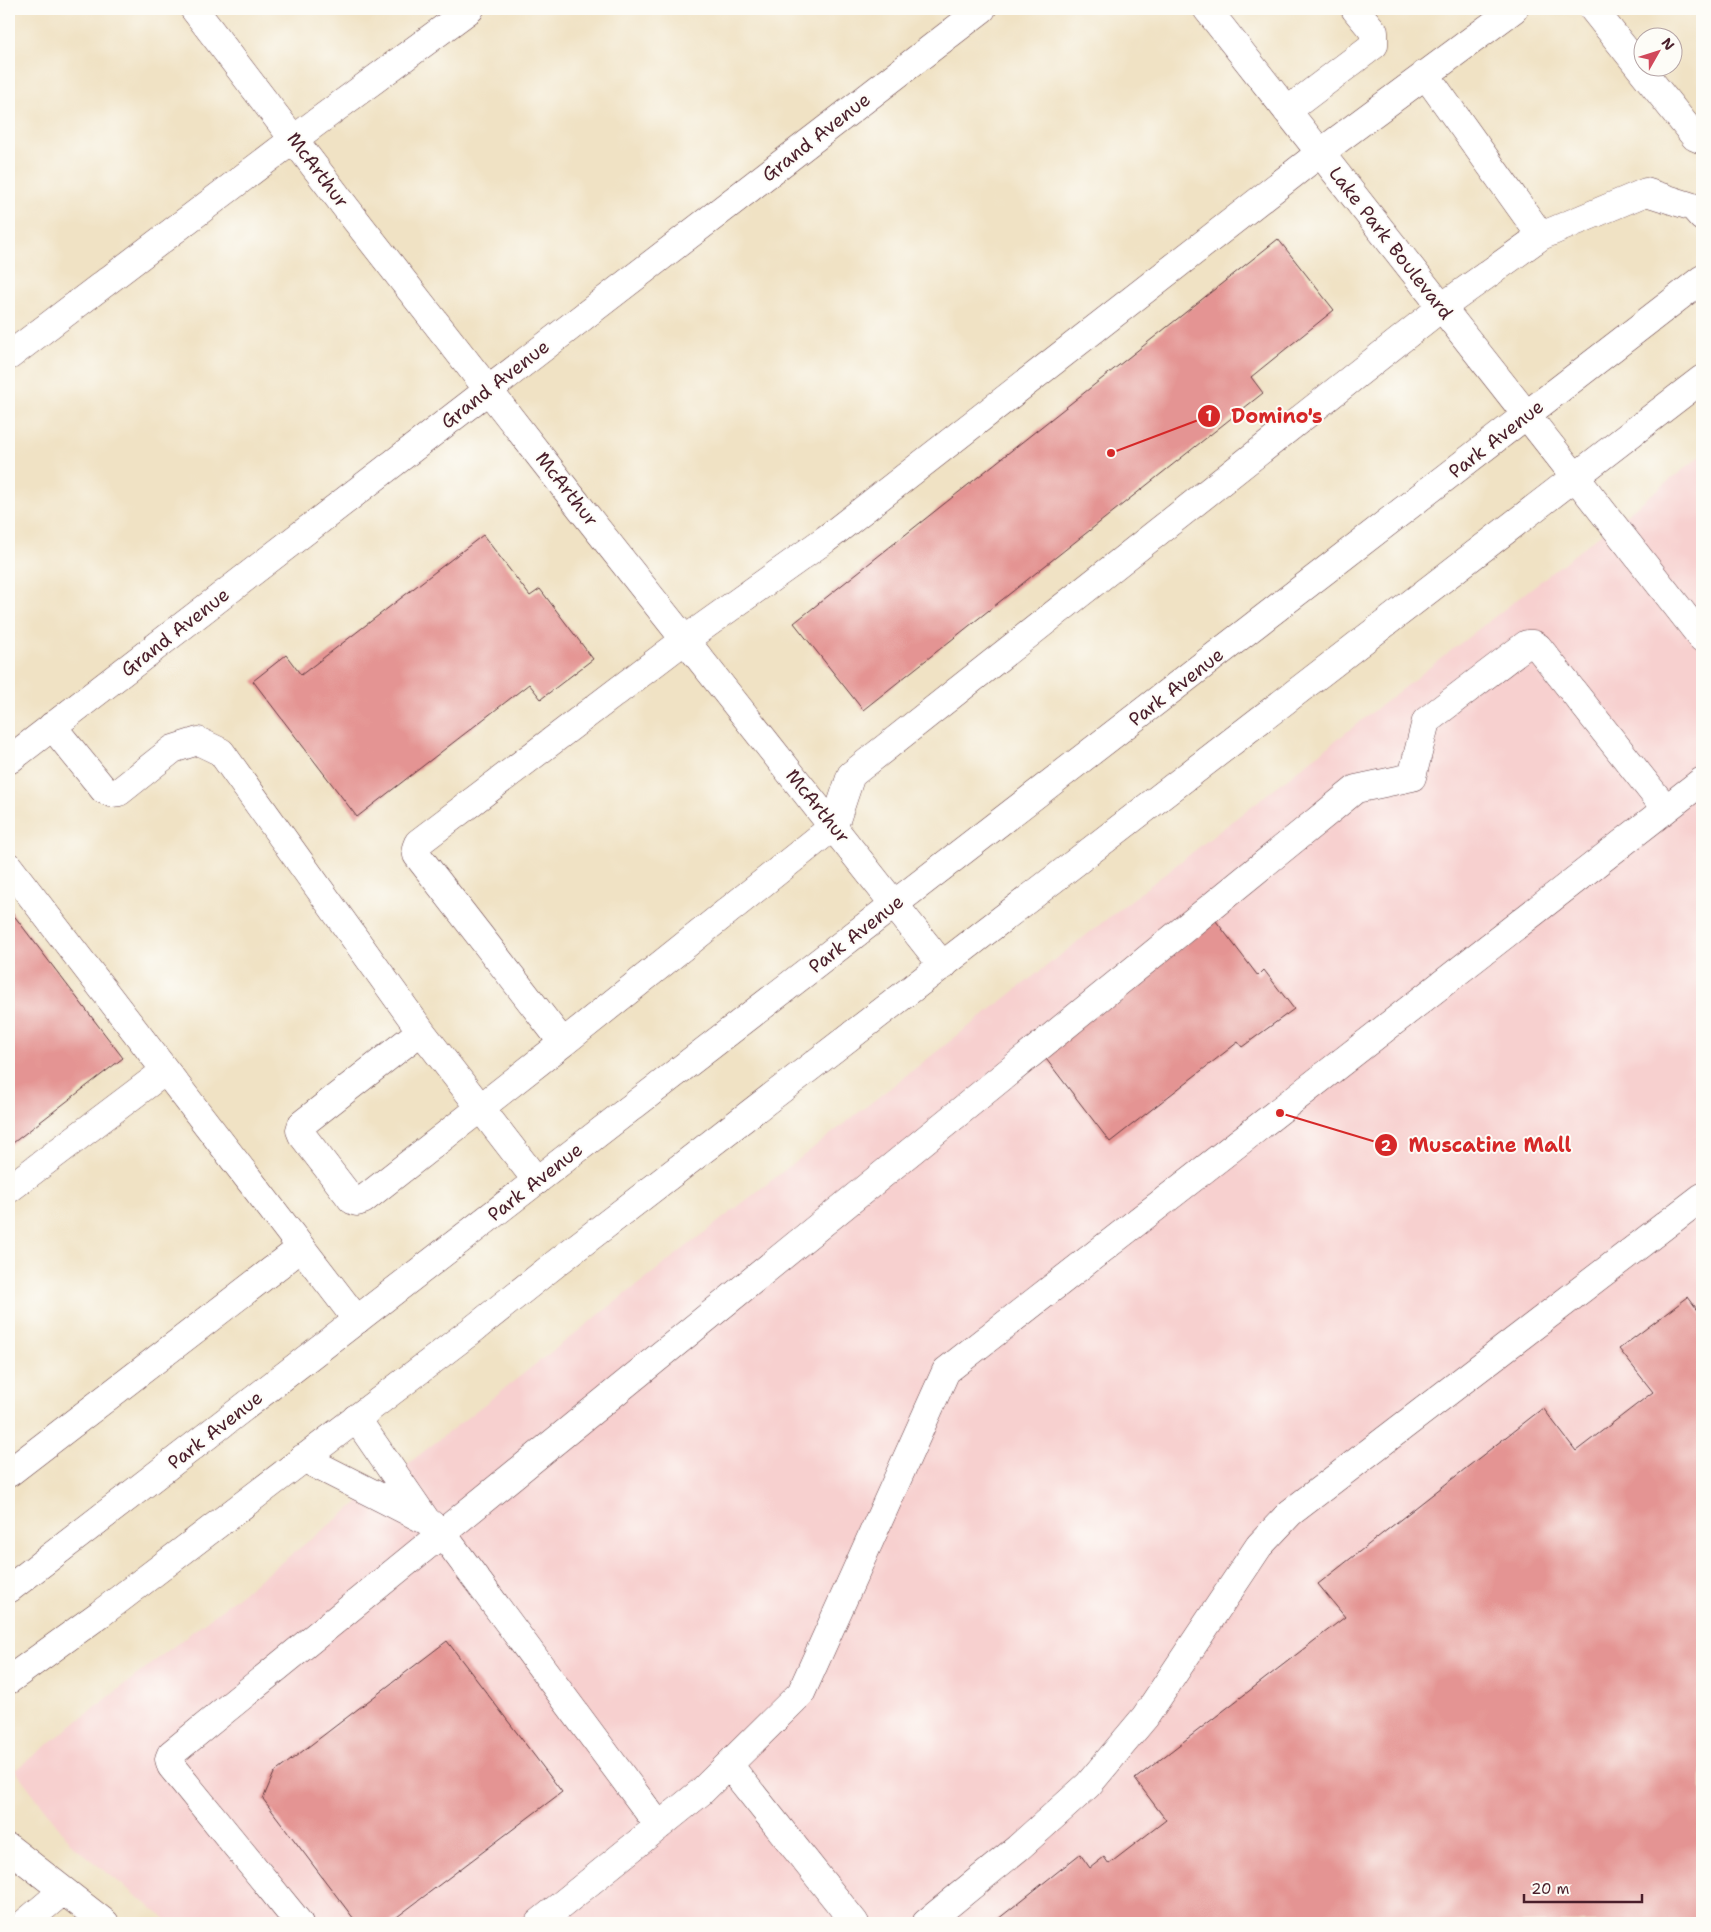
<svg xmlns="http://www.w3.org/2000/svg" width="1711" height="1932" font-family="'Shantell Sans',sans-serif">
  <rect width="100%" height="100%" fill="#fdfcf7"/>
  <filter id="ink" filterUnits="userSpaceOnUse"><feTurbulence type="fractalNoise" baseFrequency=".02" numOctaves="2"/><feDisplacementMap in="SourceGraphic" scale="10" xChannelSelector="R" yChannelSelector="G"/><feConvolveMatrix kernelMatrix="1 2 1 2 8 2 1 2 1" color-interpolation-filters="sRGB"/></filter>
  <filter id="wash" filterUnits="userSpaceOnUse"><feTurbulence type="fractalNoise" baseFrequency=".0096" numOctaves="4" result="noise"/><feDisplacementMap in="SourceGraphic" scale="20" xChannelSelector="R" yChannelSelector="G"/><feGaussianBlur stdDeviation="1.12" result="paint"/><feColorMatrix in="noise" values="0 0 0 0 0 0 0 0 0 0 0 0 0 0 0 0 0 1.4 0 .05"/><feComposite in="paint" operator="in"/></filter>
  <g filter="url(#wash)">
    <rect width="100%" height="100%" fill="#f0e2c4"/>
    <!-- built -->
    <path fill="#f7d0cf" d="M1702,455V1923H171L73,1846L15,1770Z"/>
    <g id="blocks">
      <!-- building -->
      <path fill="#e49493" d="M1278,239L1334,310L1251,377L1263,393L863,710L794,623Z
        M483,535L530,596L540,589L593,659L541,699L529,684L357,817L253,681L286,655L301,675Z
        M9,909L123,1058L9,1146Z
        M1216,921L1258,976L1264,970L1294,1009L1242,1047L1238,1042L1110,1142L1043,1055Z
        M1688,1297L1702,1316V1923H993L1080,1854L1090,1868L1104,1857L1109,1864L1166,1820L1135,1779L1345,1617L1318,1584L1543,1408L1576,1451L1653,1392L1619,1349Z
        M447,1641L562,1792L389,1923H357L263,1799L274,1773Z"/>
    </g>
  </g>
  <g filter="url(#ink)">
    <use href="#blocks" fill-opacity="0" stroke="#633c42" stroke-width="1"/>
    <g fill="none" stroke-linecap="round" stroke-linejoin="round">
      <defs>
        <path id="minor" d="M194,9L347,209L571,496L943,966
          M1207,9L1702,638
          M1514,9L1320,153L826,539L686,639L418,843L416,848L417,855L563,1043L834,826L851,775L1442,307L1541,236L1646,192L1693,207L1702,217
          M1593,9L1695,137L1702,140
          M1425,74L1541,236
          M1287,111L1374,45V32L1355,9
          M9,356L294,139L470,9
          M52,726L104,790L111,793L119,792L173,749L198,741L221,752L421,1031L537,1181
          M9,760L982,9
          M9,867L357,1320
          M421,1031L302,1124L300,1130L302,1135L352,1200L357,1202L363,1200L563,1043
          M9,1189L165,1071
          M356,1418L426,1520
          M303,1458L427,1521L442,1533L659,1826
          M9,1473L301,1248
          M729,1765L855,1923
          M9,1848L105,1923
          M25,1923L63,1891
          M299,1923L171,1766L169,1759L171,1754L1356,789L1412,777L1426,721L1527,644H1533L1538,647L1666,809
          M539,1923L701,1792L801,1693L946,1371L1702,781
          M926,1923L1018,1848L1088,1785L1145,1717L1259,1546L1290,1513L1702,1197"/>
        <path id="major" d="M9,1589L1702,279
          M9,1680L100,1614L471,1331L559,1261L1702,379"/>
      </defs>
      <!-- minor casing -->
      <use href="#minor" stroke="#633c42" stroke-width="29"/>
      <!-- major casing -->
      <use href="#major" stroke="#633c42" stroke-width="29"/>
      <!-- minor -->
      <use href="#minor" stroke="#fff" stroke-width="28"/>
      <!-- major -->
      <use href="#major" stroke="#fff" stroke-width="28"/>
    </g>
  </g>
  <g text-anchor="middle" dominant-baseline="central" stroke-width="4" stroke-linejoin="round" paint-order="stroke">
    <!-- street labels -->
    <g font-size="19" fill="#4a1f2b" stroke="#fdfcf7">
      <text transform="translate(816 137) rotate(-38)">Grand Avenue</text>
      <text transform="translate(318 170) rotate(53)">McArthur</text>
      <text transform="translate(1391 243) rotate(52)">Lake Park Boulevard</text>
      <text transform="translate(495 384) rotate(-38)">Grand Avenue</text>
      <text transform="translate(1496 439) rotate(-38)">Park Avenue</text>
      <text transform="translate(567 489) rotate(52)">McArthur</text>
      <text transform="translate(175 632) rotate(-38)">Grand Avenue</text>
      <text transform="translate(1176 687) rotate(-38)">Park Avenue</text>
      <text transform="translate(818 806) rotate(51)">McArthur</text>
      <text transform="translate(856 934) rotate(-38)">Park Avenue</text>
      <text transform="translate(535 1182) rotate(-38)">Park Avenue</text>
      <text transform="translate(215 1430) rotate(-38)">Park Avenue</text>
    </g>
  </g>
  <!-- callouts -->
  <path fill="none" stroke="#d62828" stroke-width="2" d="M1111 453L1209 416M1280 1113L1386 1145"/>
  <g fill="#d62828" stroke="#fdfcf7" stroke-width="2">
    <circle cx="1111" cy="453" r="5"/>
    <circle cx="1280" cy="1113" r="5"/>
    <circle cx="1209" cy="416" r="12"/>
    <circle cx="1386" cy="1145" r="12"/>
  </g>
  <g font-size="15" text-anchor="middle" font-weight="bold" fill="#fff">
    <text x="1209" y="421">1</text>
    <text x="1386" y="1151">2</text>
  </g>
  <g font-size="20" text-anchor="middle" font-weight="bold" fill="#d62828" stroke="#fdfcf7" stroke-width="4" stroke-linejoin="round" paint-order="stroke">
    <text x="1277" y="423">Domino's</text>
    <text x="1490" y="1152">Muscatine Mall</text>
  </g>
  <!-- margin -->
  <rect width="1711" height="1932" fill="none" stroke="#fdfcf7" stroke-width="30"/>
  <!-- north arrow -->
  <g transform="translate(1658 52) rotate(51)"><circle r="24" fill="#fdfcf7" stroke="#b5a4a5"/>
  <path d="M0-4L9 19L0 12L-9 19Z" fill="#d1495b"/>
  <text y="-8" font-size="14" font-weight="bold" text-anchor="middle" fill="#4a1f2b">N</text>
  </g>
  <!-- scale -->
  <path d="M1524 1894v8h118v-8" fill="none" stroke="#4a1f2b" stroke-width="2.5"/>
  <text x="1531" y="1894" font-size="15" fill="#4a1f2b" stroke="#fdfcf7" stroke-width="4" paint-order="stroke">20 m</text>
</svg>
